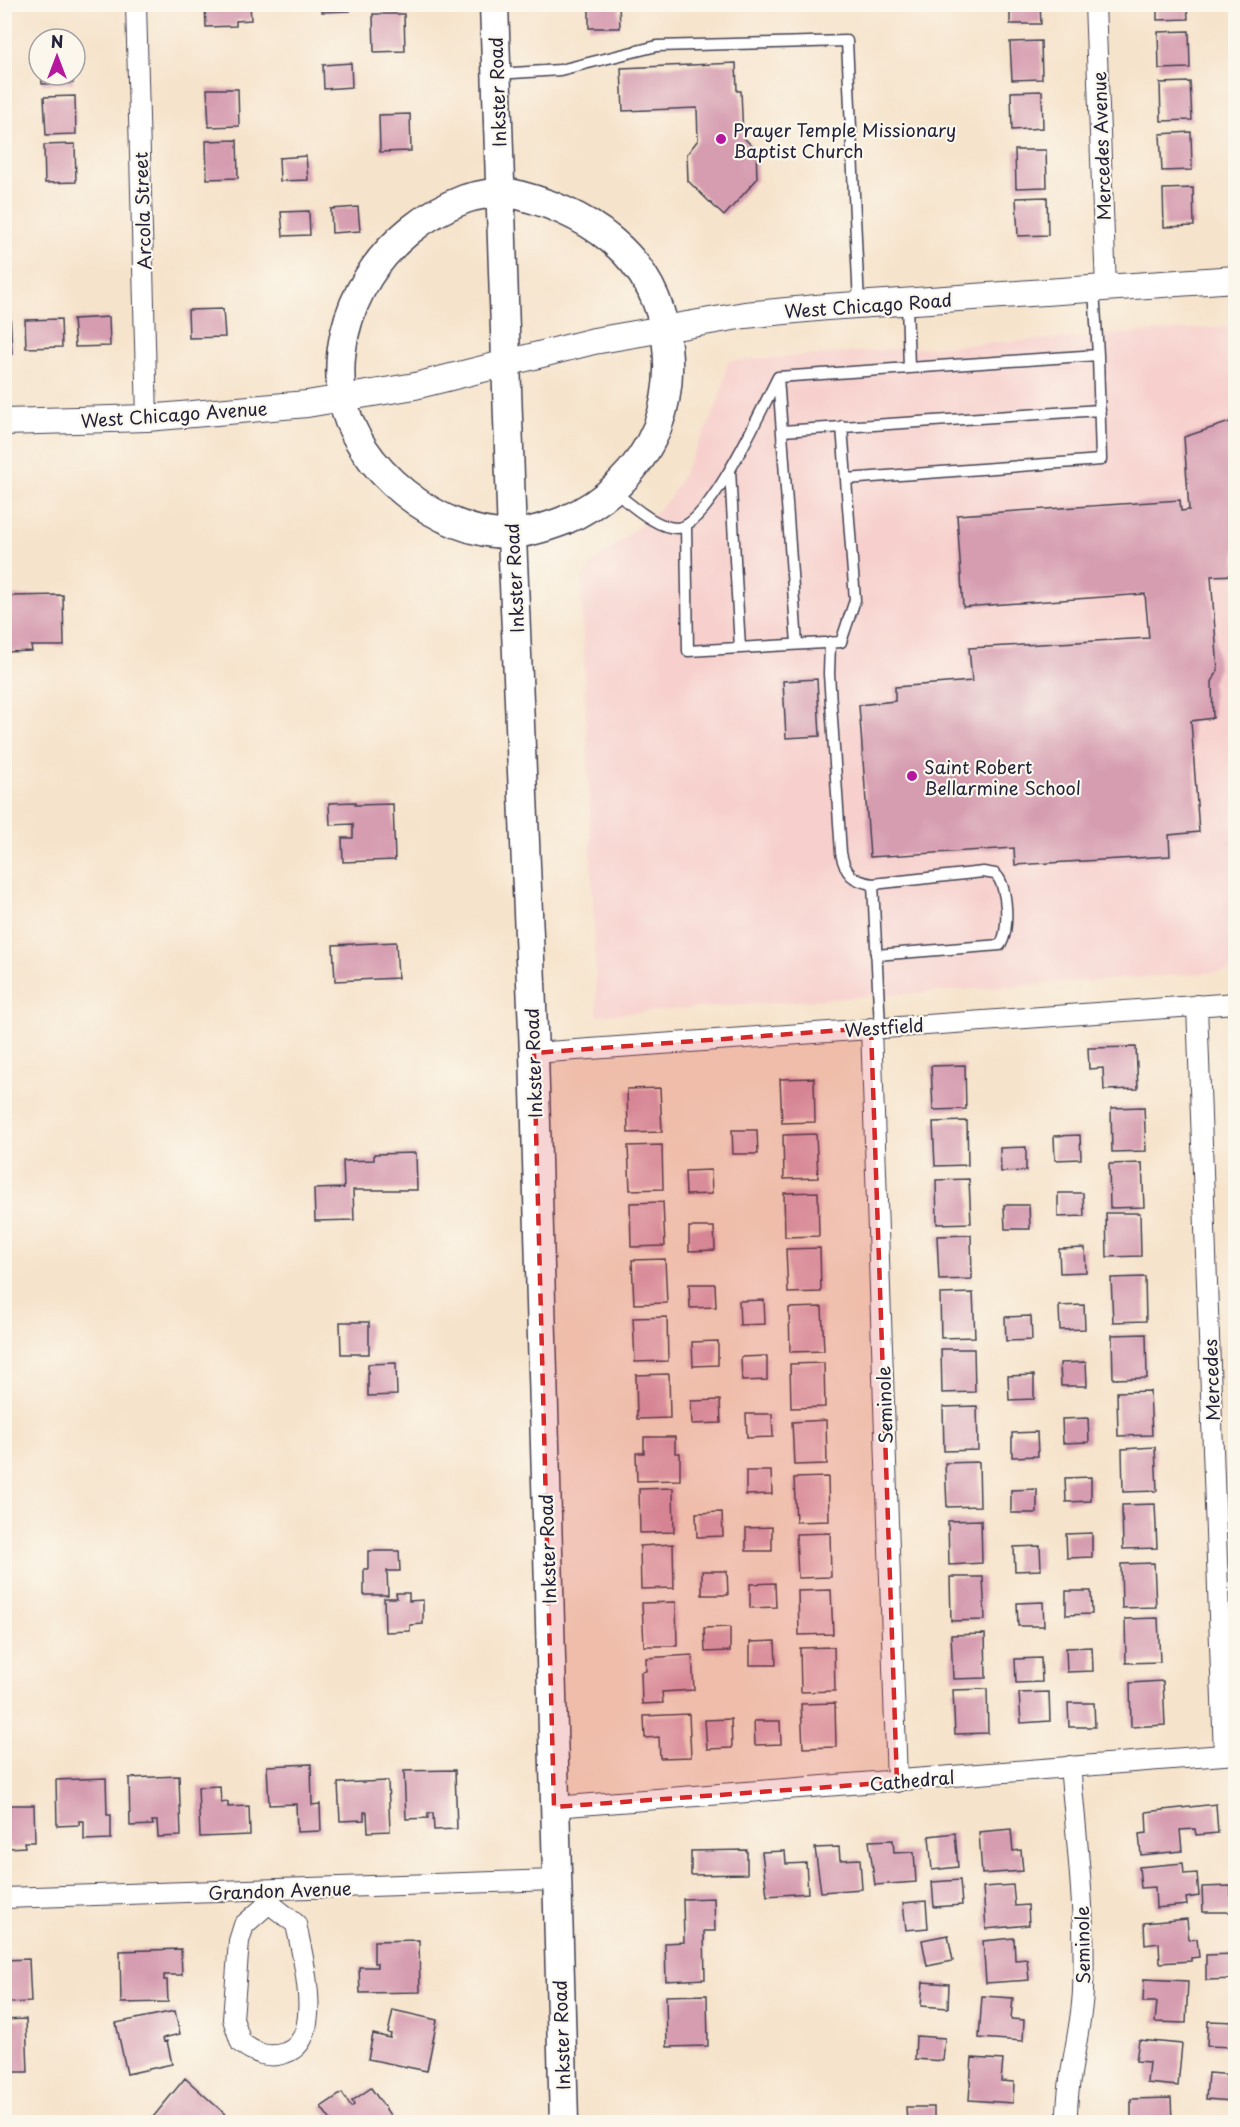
<svg xmlns="http://www.w3.org/2000/svg" width="1240" height="2127" font-family="'Playpen Sans',sans-serif">
  <rect width="100%" height="100%" fill="#fbf7ec"/>
  <filter id="ink" filterUnits="userSpaceOnUse"><feTurbulence type="fractalNoise" baseFrequency=".0167" numOctaves="2"/><feDisplacementMap in="SourceGraphic" scale="12" xChannelSelector="R" yChannelSelector="G"/><feConvolveMatrix kernelMatrix="1 2 1 2 8 2 1 2 1" color-interpolation-filters="sRGB"/></filter>
  <filter id="wash" filterUnits="userSpaceOnUse"><feTurbulence type="fractalNoise" baseFrequency=".008" numOctaves="4" result="noise"/><feDisplacementMap in="SourceGraphic" scale="24" xChannelSelector="R" yChannelSelector="G"/><feGaussianBlur stdDeviation="1.35" result="paint"/><feColorMatrix in="noise" values="0 0 0 0 0 0 0 0 0 0 0 0 0 0 0 0 0 1.4 0 .05"/><feComposite in="paint" operator="in"/></filter>
  <g filter="url(#wash)">
    <rect width="100%" height="100%" fill="#f6e3cb"/>
    <!-- built -->
    <path fill="#f7d0cd" d="M1235,326V971L597,1015L581,581L592,565L669,500L711,420L722,390L728,361Z"/>
    <g id="blocks">
      <!-- building -->
      <path fill="#d69cb0" d="M205,4H250L251,20L236,21V26L206,27Z
        M322,4H350V11L322,12Z
        M589,4H619L620,28H589Z
        M1010,4H1040L1041,24H1010Z
        M1157,4H1187L1188,19L1157,20Z
        M373,14H404L405,51L374,52Z
        M1189,31L1190,68L1159,69L1158,32Z
        M1041,41L1042,79L1012,80L1010,42Z
        M351,63L352,87L324,89L323,65Z
        M736,63L737,91H741L743,137L756,150L757,179L724,216L688,181L687,154L698,140L697,108L623,111L621,68Z
        M42,75H73V83L42,84Z
        M1190,82L1192,120L1161,121L1160,83Z
        M207,89H238L239,126L209,127Z
        M1042,91L1043,128L1012,130L1011,92Z
        M75,96L76,134L46,135L44,97Z
        M410,114L411,151L380,152L379,115Z
        M1191,132L1192,170L1162,171L1160,134Z
        M237,140L238,178L207,179L206,141Z
        M75,144L76,182L45,183L44,145Z
        M1015,150H1046L1047,187L1016,188Z
        M306,156L308,180L280,181L279,158Z
        M1193,188L1194,226L1164,227L1163,189Z
        M1047,197L1048,235L1018,236L1016,198Z
        M358,207L360,231L332,233L331,209Z
        M309,211L310,235L283,236L281,212Z
        M223,309L225,337L189,338L188,310Z
        M10,312L12,354H4V313Z
        M109,317L110,346L75,347L73,319Z
        M61,319L62,347L26,348L25,320Z
        M1236,420V575L1211,576L1218,670L1212,682L1213,718L1191,721L1199,832L1169,835L1170,856L1015,865L1014,848L870,857L859,705L895,701V687L972,681L969,648L1149,638L1145,594L963,607L957,515L1180,500L1181,511L1189,510L1184,437Z
        M63,595L64,646H31L32,651L4,652V605H10V596Z
        M817,679L820,736L786,738L783,681Z
        M355,802V805L393,804L395,860L343,862L342,838H353V824L330,825L329,803Z
        M396,942L398,978L335,981L333,945Z
        M1136,1047L1138,1089L1104,1090L1103,1068L1089,1069L1088,1048Z
        M965,1065L966,1109L933,1110L931,1066Z
        M814,1078L815,1122L782,1123L780,1079Z
        M660,1088L662,1132L628,1133L627,1089Z
        M1144,1107L1146,1151L1112,1152L1111,1108Z
        M967,1121L968,1165L935,1166L933,1122Z
        M732,1130H757L758,1154H733Z
        M816,1134L818,1178L784,1179L783,1135Z
        M1080,1135L1081,1159L1055,1160L1054,1136Z
        M662,1145L663,1189L630,1190L628,1146Z
        M1026,1147V1171L1001,1172L1000,1148Z
        M416,1153L417,1190H353L354,1220L315,1221L314,1189L344,1188L343,1161L374,1160V1154Z
        M1142,1163L1144,1207L1110,1208L1109,1164Z
        M711,1170L712,1194L686,1195L685,1171Z
        M969,1179L971,1223L937,1224L936,1180Z
        M818,1192L819,1236L785,1237L784,1193Z
        M1058,1193H1083L1084,1216L1058,1217Z
        M663,1202L665,1246L631,1247L630,1203Z
        M1004,1205H1029L1030,1229H1005Z
        M1106,1213H1140L1141,1256L1107,1257Z
        M689,1227H714L715,1250L689,1251Z
        M971,1235L972,1279L939,1280L937,1236Z
        M820,1248L821,1292L788,1293L786,1249Z
        M1085,1248L1086,1272L1060,1273L1059,1249Z
        M665,1259L667,1303L634,1304L632,1260Z
        M1145,1277L1146,1321L1113,1322L1111,1278Z
        M689,1284H715L716,1307L690,1308Z
        M973,1293L975,1337L941,1338L940,1294Z
        M764,1300L765,1324L740,1325L739,1301Z
        M1084,1305L1085,1329L1060,1330L1059,1306Z
        M822,1307L824,1351L790,1352L789,1308Z
        M1031,1316L1032,1340L1006,1341L1005,1317Z
        M667,1317L668,1361L635,1362L633,1318Z
        M340,1322H369V1354H341Z
        M1146,1334L1147,1378L1113,1379L1112,1335Z
        M718,1341V1365L693,1366L692,1342Z
        M941,1349H974L975,1392L942,1393Z
        M767,1356V1380L742,1381L741,1357Z
        M1086,1362L1087,1386H1061L1060,1363Z
        M396,1363L397,1395L368,1396V1364Z
        M824,1363L825,1407L791,1408L790,1364Z
        M669,1374L670,1418L637,1419L636,1375Z
        M1034,1375V1399L1009,1400L1008,1376Z
        M1150,1391L1152,1435L1118,1436L1117,1392Z
        M720,1400L721,1423L692,1424L691,1401Z
        M977,1406L978,1450L944,1451L943,1407Z
        M746,1414H772L773,1437L747,1438Z
        M1088,1418L1089,1442L1063,1443L1062,1419Z
        M826,1420L827,1464L794,1465L792,1422Z
        M1037,1432L1038,1456L1012,1457V1433Z
        M644,1437H675V1453H680V1480L637,1481L636,1453H644Z
        M1155,1447L1157,1491L1123,1492L1122,1449Z
        M979,1462L980,1506L947,1507L945,1463Z
        M746,1471H771L772,1494L746,1495Z
        M828,1477L829,1521L796,1522L794,1478Z
        M1091,1477V1501L1066,1502L1065,1478Z
        M673,1488L674,1532L640,1533L639,1489Z
        M1037,1489V1513H1011V1490Z
        M1155,1504L1157,1548L1123,1549L1122,1505Z
        M722,1512L723,1536L697,1537L696,1513Z
        M981,1520L982,1563L949,1565L948,1521Z
        M772,1527V1551H746V1528Z
        M830,1533L831,1577L798,1578L796,1534Z
        M1092,1533V1557L1067,1558L1066,1534Z
        M673,1544L674,1588L641,1589L640,1546Z
        M1040,1546L1041,1570L1015,1571L1014,1547Z
        M368,1551H399L400,1571H387L388,1595H364V1569H368Z
        M1154,1563L1156,1607L1122,1608L1121,1564Z
        M702,1571H727L728,1595H702Z
        M950,1577H983L985,1620L951,1621Z
        M775,1583L776,1607L750,1608V1584Z
        M831,1590L833,1634L799,1635L798,1591Z
        M1066,1591H1091L1092,1614L1066,1615Z
        M396,1593H409V1601L423,1600V1624L410,1625V1631L385,1632L384,1598H397Z
        M676,1602L677,1646H644L642,1603Z
        M1043,1602L1044,1626H1018L1017,1603Z
        M1158,1618L1160,1662L1126,1663L1125,1619Z
        M730,1627V1651L705,1652L704,1628Z
        M985,1634L986,1678L953,1679L951,1635Z
        M775,1641L776,1665H750V1642Z
        M834,1647L835,1691L801,1692L800,1648Z
        M1092,1647L1093,1671L1067,1672L1066,1648Z
        M692,1655L694,1690L662,1692L663,1703L642,1704L641,1672L646,1671V1658Z
        M1041,1658L1042,1682L1016,1683L1015,1659Z
        M1163,1681L1165,1725L1131,1727L1130,1683Z
        M987,1689L988,1733L955,1734L953,1690Z
        M1049,1692L1050,1721L1021,1723L1019,1693Z
        M835,1703L836,1747L803,1748L801,1704Z
        M1068,1703H1094L1095,1727H1069Z
        M689,1714L691,1757L660,1758L659,1737L645,1738L644,1716Z
        M731,1719L732,1748L707,1749L705,1720Z
        M754,1721H780L781,1744L755,1745Z
        M311,1764L312,1805L320,1804L321,1831L297,1832L296,1804L269,1805L267,1766Z
        M455,1770L457,1829L434,1830L433,1813H428V1818L406,1819L404,1771Z
        M179,1776L181,1836L158,1837L157,1821H152L153,1825L130,1826L129,1778Z
        M106,1778L107,1815H111V1839L84,1840V1821H79V1825L57,1826L56,1780Z
        M388,1781L390,1831L368,1832L367,1812H364V1820L340,1821L338,1783Z
        M220,1786L221,1803L228,1802V1807L249,1806L250,1835L200,1837L198,1787Z
        M4,1800L7,1805H34L35,1842H24L25,1847L9,1848V1843H4Z
        M1216,1804L1218,1833L1196,1835L1195,1829L1180,1830L1182,1851L1141,1855L1139,1834L1147,1833L1146,1812Z
        M1011,1829L1013,1851L1021,1850L1023,1871L982,1874L979,1832Z
        M955,1833L958,1867L932,1870L929,1836Z
        M893,1840L894,1853L914,1852L916,1882L875,1885L869,1841Z
        M839,1847L840,1860L860,1859L862,1889L821,1892L815,1848Z
        M747,1850V1874L691,1875V1851Z
        M785,1851L786,1864L806,1863L808,1893L767,1896L762,1852Z
        M1183,1863L1184,1874L1197,1873L1199,1896L1186,1898L1187,1905L1156,1908L1155,1887L1141,1888L1139,1867Z
        M960,1880L962,1905L934,1907L932,1882Z
        M1013,1885L1015,1906L1028,1905L1029,1925L986,1929L983,1887Z
        M1231,1886V1912H1203L1202,1887Z
        M714,1898L715,1931H704L705,1979L666,1981L665,1943L684,1942L683,1899Z
        M926,1901L928,1928L906,1930L903,1903Z
        M1187,1919L1189,1940L1197,1939L1199,1957L1191,1958V1961L1160,1963L1159,1943L1145,1945L1144,1923Z
        M948,1935L953,1961L927,1966L922,1940Z
        M1014,1938L1015,1960L1027,1959L1029,1980L986,1983L983,1941Z
        M419,1940L420,1992L360,1993L359,1967H377V1963H374V1941Z
        M181,1949L182,1975H164V1980H167L168,2002L121,2003L120,1951Z
        M1234,1954L1235,1979L1206,1980V1955Z
        M29,1959L31,2002L4,2003V1960Z
        M1144,1979L1188,1981L1186,2023L1155,2022L1157,2002H1143Z
        M923,1982L949,1984L948,2008L921,2006Z
        M707,1995L708,2046L667,2047L666,1996Z
        M982,1996L1013,1998L1011,2019L1024,2020L1023,2041L979,2038Z
        M393,2010L437,2020L427,2071L368,2059L373,2034L390,2038L391,2034L388,2033Z
        M175,2011L180,2034L163,2038L164,2042L167,2041L172,2064L127,2074L116,2023Z
        M26,2019L28,2072H4V2020Z
        M1208,2021L1236,2022L1235,2047L1207,2046Z
        M916,2036L945,2038L943,2061L915,2059Z
        M1139,2040L1182,2044L1178,2086L1147,2083L1149,2062L1136,2061Z
        M972,2058L1003,2060L1001,2081L1014,2082L1013,2103L969,2100Z
        M1208,2073L1235,2075L1232,2101L1206,2099Z
        M185,2078L225,2114L217,2122H149Z
        M371,2088L395,2122H332L321,2107L342,2093L351,2107L354,2105L352,2101Z
        M1171,2098L1172,2122H1138V2118H1131V2099Z
        M906,2107H934V2122H907Z
        M271,2119V2122H246V2120Z
        M1002,2119V2122H969V2120Z"/>
    </g>
  </g>
  <g filter="url(#ink)">
    <use href="#blocks" fill-opacity="0" stroke="#423f51" stroke-width="1.5"/>
    <g fill="none" stroke-linecap="round" stroke-linejoin="round">
      <defs>
        <path id="service" d="M497,74L560,70L657,46L847,41L859,304
          M909,368L1098,355L1094,289
          M778,377L797,644
          M782,431L1100,410
          M730,470L740,648
          M846,479L1101,460L1098,355
          M613,491C630,503 655,528 677,528C709,527 763,406 778,377L909,368L907,302
          M686,526L688,651L841,642L855,600L842,426
          M830,642L829,674L841,853C845,874 853,881 873,884L880,1027
          M873,884L983,872L995,874C1008,884 1010,933 1000,945L876,955"/>
        <path id="minor" d="M136,4L147,418
          M1095,4L1106,288
          M1197,1005L1224,1755
          M871,1028L897,1782
          M534,1053L1236,1003
          M554,1807L1236,1754
          M269,1890V1903L296,1924C302,1955 326,2040 285,2053C268,2059 255,2053 241,2043L233,2019L239,1941L244,1925L269,1903
          M4,1898L556,1880
          M1067,2122C1066,2078 1081,2035 1083,1991C1086,1916 1077,1841 1070,1766"/>
        <path id="tertiary" d="M4,422L147,418L307,404L415,386L594,341L745,315L827,307L1236,279"/>
        <path id="secondary" d="M494,4L512,537L534,1053L564,2122
          M501,191C584,208 658,254 667,346C670,374 667,402 657,428C639,471 605,503 563,521C547,527 529,533 512,534C441,537 353,467 342,396C330,310 384,229 465,199C476,195 489,194 501,191Z"/>
      </defs>
      <!-- service casing -->
      <use href="#service" stroke="#423f51" stroke-width="13"/>
      <!-- minor casing -->
      <use href="#minor" stroke="#423f51" stroke-width="22"/>
      <!-- tertiary casing -->
      <use href="#tertiary" stroke="#423f51" stroke-width="28"/>
      <!-- secondary casing -->
      <use href="#secondary" stroke="#423f51" stroke-width="31"/>
      <!-- service -->
      <use href="#service" stroke="#fff" stroke-width="10"/>
      <!-- minor -->
      <use href="#minor" stroke="#fff" stroke-width="20"/>
      <!-- tertiary -->
      <use href="#tertiary" stroke="#fff" stroke-width="26"/>
      <!-- secondary -->
      <use href="#secondary" stroke="#fff" stroke-width="28"/>
    </g>
  </g>
  <!-- marked area -->
  <path fill="#d62828" fill-opacity="0.2" stroke="#d62828" stroke-width="4.5" stroke-dasharray="12 8" stroke-linejoin="round" d="M871,1028L897,1782L554,1807L534,1053Z"/>
  <!-- markers -->
  <g fill="#b5179e" stroke="#fbf7ec" stroke-width="2">
    <circle cx="721" cy="139" r="6"/>
    <circle cx="912" cy="776" r="6"/>
  </g>
  <g text-anchor="middle" dominant-baseline="central" stroke-width="4.5" stroke-linejoin="round" paint-order="stroke">
    <!-- street labels -->
    <g font-size="18" fill="#22223b" stroke="#fbf7ec">
      <text transform="translate(497 92) rotate(-92)">Inkster Road</text>
      <text transform="translate(1101 146) rotate(-92)">Mercedes Avenue</text>
      <text transform="translate(142 211) rotate(-92)">Arcola Street</text>
      <text transform="translate(868 305) rotate(-4)">West Chicago Road</text>
      <text transform="translate(174 414) rotate(-4)">West Chicago Avenue</text>
      <text transform="translate(514 578) rotate(-93)">Inkster Road</text>
      <text transform="translate(884 1027) rotate(-4)">Westfield</text>
      <text transform="translate(533 1063) rotate(-92)">Inkster Road</text>
      <text transform="translate(1211 1380) rotate(-92)">Mercedes</text>
      <text transform="translate(884 1405) rotate(-92)">Seminole</text>
      <text transform="translate(547 1549) rotate(-92)">Inkster Road</text>
      <text transform="translate(912 1780) rotate(-5)">Cathedral</text>
      <text transform="translate(280 1890) rotate(-2)">Grandon Avenue</text>
      <text transform="translate(1082 1945) rotate(-91)">Seminole</text>
      <text transform="translate(561 2035) rotate(-92)">Inkster Road</text>
    </g>
    <!-- poi labels -->
    <g font-size="18" fill="#22223b" stroke="#fbf7ec" text-anchor="start">
      <text x="733" y="129">Prayer Temple Missionary<tspan x="733" dy="21">Baptist Church</tspan></text>
      <text x="924" y="766">Saint Robert<tspan x="924" dy="21">Bellarmine School</tspan></text>
    </g>
  </g>
  <!-- margin -->
  <rect width="1240" height="2127" fill="none" stroke="#fbf7ec" stroke-width="24"/>
  <!-- north arrow -->
  <g transform="translate(57 57)"><circle r="28" fill="#fbf7ec" stroke="#a4a2a5" stroke-width="1.5"/>
  <path d="M0-4.5L10 22L0 15L-10 22Z" fill="#b5179e"/>
  <text y="-9" font-size="16" font-weight="bold" text-anchor="middle" fill="#22223b">N</text>
  </g>
</svg>
